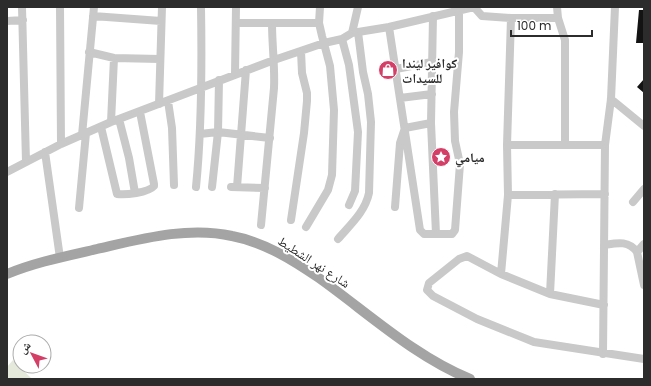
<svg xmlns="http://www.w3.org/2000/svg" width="651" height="386" font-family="Poppins,'Noto Naskh Arabic',sans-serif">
  <rect width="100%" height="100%" fill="#fff"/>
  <!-- green -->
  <path fill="#e5e9db" d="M13,360L32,379H7V367Z"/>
  <!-- building -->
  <path fill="#131313" d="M639,10H644V43H636Z
    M644,79V93L637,87Z"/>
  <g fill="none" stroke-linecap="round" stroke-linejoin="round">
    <!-- minor -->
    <path stroke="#c9c9c9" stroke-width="8" d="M22,7L26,162
      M60,7L61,144
      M474,7L482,16L511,18H558
      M557,7L558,18L565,40V144
      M93,16L161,21
      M433,16L431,123L436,234
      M7,21L23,20
      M236,23H319
      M389,27L420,230L424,234H452L455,230L460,164L455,141L454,112L459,52V11
      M352,33L358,7
      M342,39L349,65L358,132L355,191L349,205
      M89,52L114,58L160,59
      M396,69L432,62
      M235,74L236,7
      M400,98L432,94
      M611,99L644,126
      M168,101L172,128L174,185
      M159,104L162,7
      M119,119L129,158L135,193
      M111,122L114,58
      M101,127L117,194C125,195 148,193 154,186V184L140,112
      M200,134L218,132L270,138
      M82,135L94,7
      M507,145H605
      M45,152L60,258
      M7,172L61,144L111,122L274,60L324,43L342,39L352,33L389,27L474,7
      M196,187C202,127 202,67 201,7
      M212,187L218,132L219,80
      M231,187L265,188
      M237,187L246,70
      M508,195L605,194
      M633,202L644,189
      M395,207L400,143L405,128L431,123
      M79,208L86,133
      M291,220L304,133L307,101V93L302,73L301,51
      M261,225L274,88C275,66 272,45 272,23
      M306,227L328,190L332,175L334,110L330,66L322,36L319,23L320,7
      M338,239C350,225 365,212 369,193L371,122L368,94L363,72L358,32
      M604,245C617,243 628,240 637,252L644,285
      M637,252L644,244
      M501,274L508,195L507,145L511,18
      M550,294L555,194
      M604,305L550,294L501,274L467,256L459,259L429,283L427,290L433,296L477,319L534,342L644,359
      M603,354L605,145L611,99L615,7"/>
    <!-- major -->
    <path stroke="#a4a4a4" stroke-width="10" d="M7,274C36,262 67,256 97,249C141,239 188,226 232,236C264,242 293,260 319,278C368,313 414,356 470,379"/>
  </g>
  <!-- icons -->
  <defs>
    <symbol id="shop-disc" viewBox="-11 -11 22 22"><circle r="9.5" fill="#d33f67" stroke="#fff"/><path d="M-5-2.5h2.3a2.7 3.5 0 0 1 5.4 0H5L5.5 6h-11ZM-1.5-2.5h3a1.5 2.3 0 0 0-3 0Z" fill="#fff"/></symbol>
    <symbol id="sight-disc" viewBox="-11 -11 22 22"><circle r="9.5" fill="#d33f67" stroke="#fff"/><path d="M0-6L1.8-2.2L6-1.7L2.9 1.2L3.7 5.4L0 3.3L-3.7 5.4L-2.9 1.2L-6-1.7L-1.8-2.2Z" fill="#fff"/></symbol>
  </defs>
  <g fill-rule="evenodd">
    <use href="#shop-disc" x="377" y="59" width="22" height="22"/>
    <use href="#sight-disc" x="430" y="146" width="22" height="22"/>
  </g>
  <g text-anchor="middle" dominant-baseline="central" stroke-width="4" stroke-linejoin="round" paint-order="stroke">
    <!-- poi labels -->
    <g font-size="13" font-weight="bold" fill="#2c2c2c" stroke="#fff" text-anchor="start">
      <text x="402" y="63">كوافير ليندا<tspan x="402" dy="15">للسيدات</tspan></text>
      <text x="455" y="157">ميامي</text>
    </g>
    <!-- street labels -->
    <g font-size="13" fill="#2c2c2c" stroke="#fff">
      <text transform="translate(314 262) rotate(33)">شارع نهر الشطيط</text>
    </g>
  </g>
  <!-- border -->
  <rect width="651" height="386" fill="none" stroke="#2c2c2c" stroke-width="16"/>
  <!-- north arrow -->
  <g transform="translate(32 354) rotate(311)"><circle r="19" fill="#ffffff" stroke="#ababab"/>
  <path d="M0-3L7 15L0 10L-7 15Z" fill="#d33f67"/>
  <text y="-6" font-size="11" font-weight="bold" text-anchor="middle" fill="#2c2c2c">ش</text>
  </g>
  <!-- scale -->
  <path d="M511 30v6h81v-6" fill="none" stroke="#2c2c2c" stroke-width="2"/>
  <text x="517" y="30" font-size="12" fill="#2c2c2c" stroke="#ffffff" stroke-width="3" paint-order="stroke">100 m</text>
</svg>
